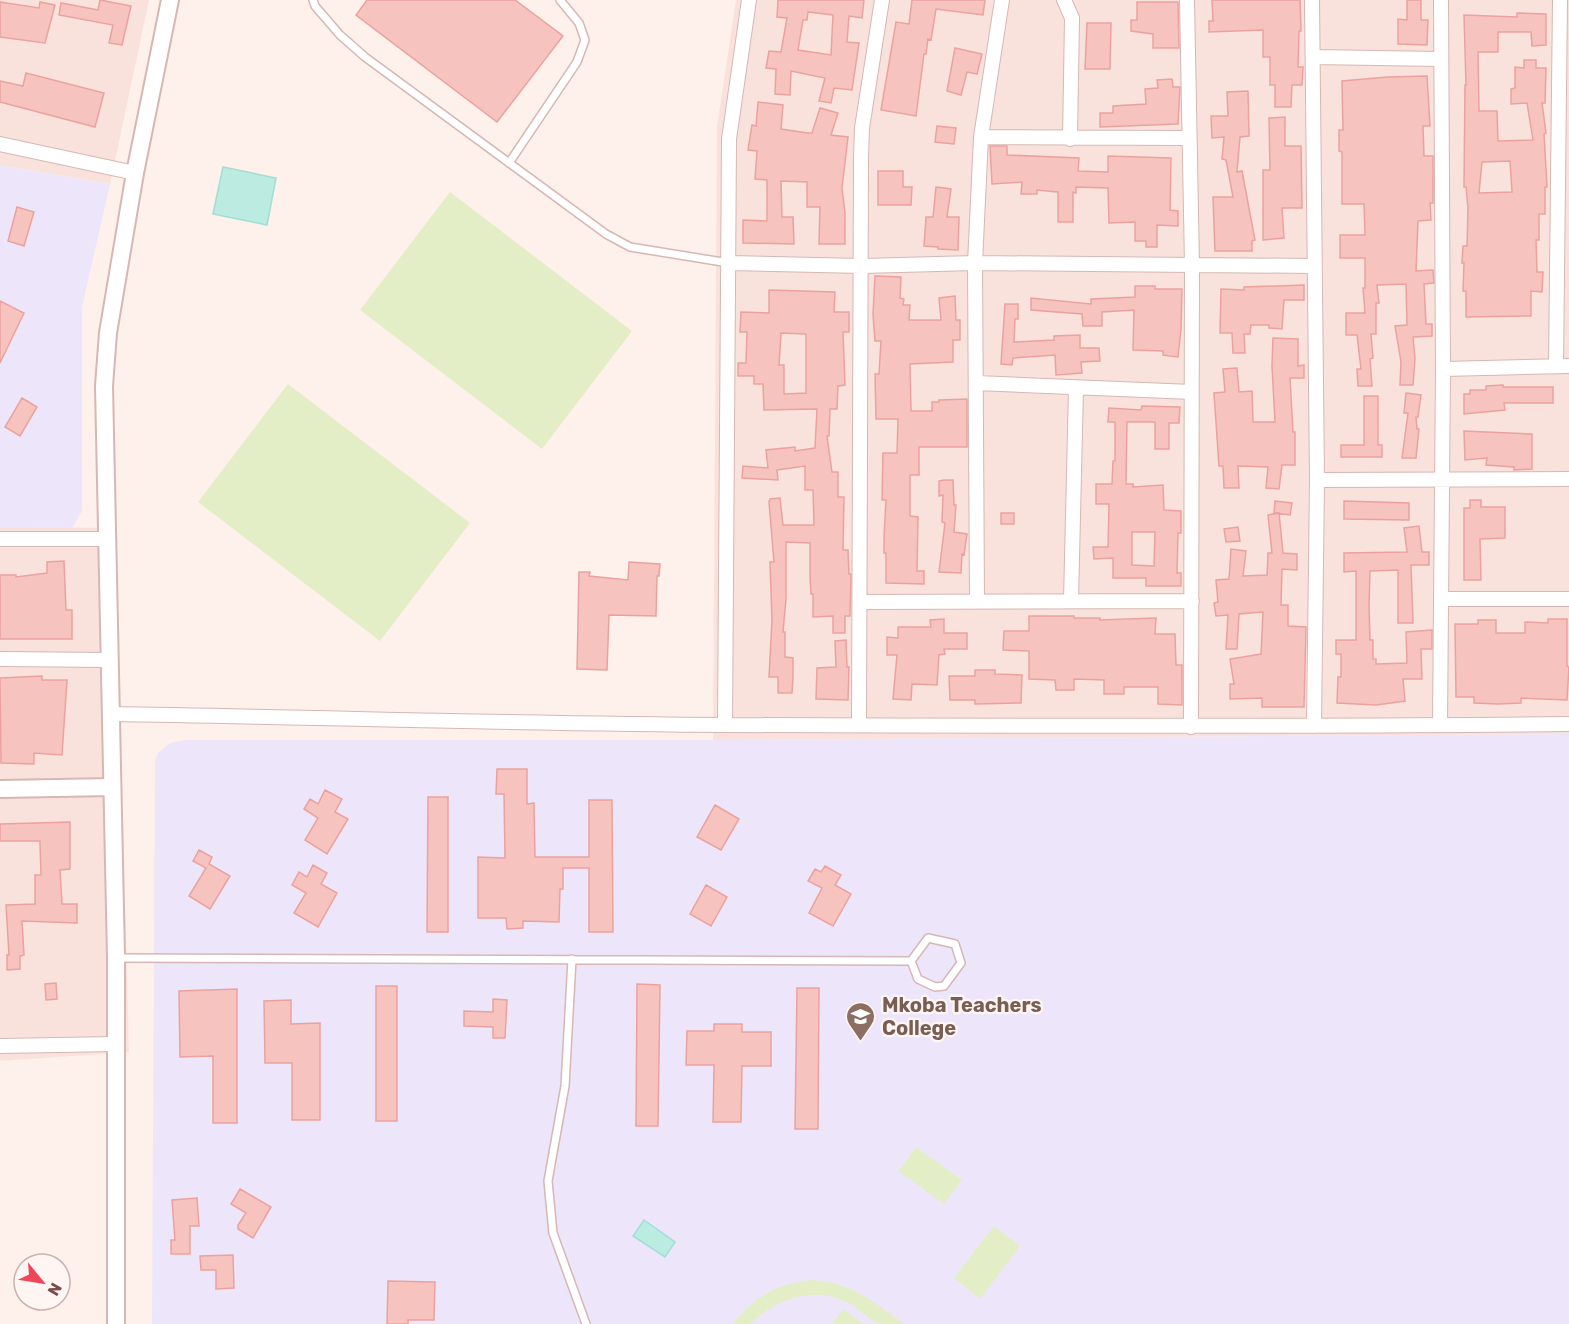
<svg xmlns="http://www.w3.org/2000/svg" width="1569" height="1324" font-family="Rubik,sans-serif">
  <rect width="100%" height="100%" fill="#fef0ea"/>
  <!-- residential -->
  <path fill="#f9e2db" d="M0,0H149L110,184L0,165Z
    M736,0H1569V734L713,740L717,127Z
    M0,527L115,528L129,1052L0,1061Z"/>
  <!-- education -->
  <path fill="#ede6fb" d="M0,165L110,184L82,307V511L72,528L0,527Z
    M1569,734V1324H152L155,760L158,753L170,743L184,740H713Z"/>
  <!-- green -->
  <path fill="#e4eec6" d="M450,192L632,331L542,449L360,310Z
    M288,384L470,523L380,641L198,502Z
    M916,1147L962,1180L944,1204L898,1171Z
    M994,1226L1020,1246L980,1299L954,1278Z
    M810,1280C851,1282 873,1301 904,1324C897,1324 888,1324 881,1324C870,1322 859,1308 849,1303C816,1286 776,1297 751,1324H733C753,1297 777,1284 810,1280Z
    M843,1309L863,1324H832Z"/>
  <!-- water -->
  <path fill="#bcebe2" stroke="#a1ded3" stroke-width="1.5" d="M223,167L276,178L267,225L213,214Z
    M644,1220L675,1242L665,1257L633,1236Z"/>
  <!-- building -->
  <path fill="#f6c3bf" stroke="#eba29e" stroke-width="1.5" fill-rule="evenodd" d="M100,0L131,6L122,45L109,43L113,25L59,15L61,3L98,10Z
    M367,0H515L563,36L497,122L356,15Z
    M778,0H864L862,18L849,16L847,42L859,43L852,90L834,88L831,103L819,101L825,78L791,71L790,95L775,94L776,69L766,68L769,51L781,52L787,18L777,17ZM808,12L833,15L831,55L798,50L803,20H807Z
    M912,0H985L983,15L936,9L931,40L928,39L926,54H924L916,116L881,110L896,22L909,24Z
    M1212,0H1300L1301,31H1299L1298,67H1303L1302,85H1292L1291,107H1275V85H1270V57H1263V30L1209,32V21H1213Z
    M1407,0H1421V20H1428L1427,45L1398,44V19L1407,20Z
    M0,2L39,8L40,2L55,5L45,43L0,37Z
    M1137,2H1178L1179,48H1153V34L1131,31V20H1137Z
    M1517,13L1546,14V45L1532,46L1531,32H1498V52H1478L1479,111H1497L1498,141L1533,140L1527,103L1511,104V89L1515,88V67L1524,68V60H1536V68H1546L1545,103H1542L1546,133L1544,134L1547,187H1545V214H1539V240H1536L1537,272H1543L1542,292L1531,291V316L1466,317V291H1463L1464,263H1462L1463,246H1467L1468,208L1466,187H1464L1465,85H1466L1464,15L1517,17ZM1510,161L1512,192L1479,193L1482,162Z
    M1087,23H1111L1110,69H1085Z
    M955,48L982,54L977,74L967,72L961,95L947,91Z
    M26,73L104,93L95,127L0,102V81L23,86Z
    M1427,76L1430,126H1423L1424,156H1433V203H1430L1431,220L1418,221L1416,271L1433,270L1434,283L1424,284L1426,324H1432V336L1413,337L1415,358L1413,385H1400L1401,362L1395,326L1407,325L1406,284L1377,285L1379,303H1376V334H1371L1373,358L1370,359L1372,386H1358L1357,369H1361L1357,335H1346V313H1365L1363,288H1365V258H1340V235H1365L1364,204H1342V152L1339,151V130H1343L1342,81L1388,77Z
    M1172,79L1173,87H1180L1178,124L1100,127V113H1113V106L1146,104L1145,89L1158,88L1157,80Z
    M1248,91L1249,136L1240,137L1237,172L1242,171L1255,240L1252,241V251H1215L1213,197H1233L1226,160L1222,159L1224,137L1212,138L1211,116H1228L1227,92Z
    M758,102L783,105L781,129L808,133H812L820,108L838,113L831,135L848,137L842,188L845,213V244H819L820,207H807V182L781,181L782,217H793L794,244L743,243V220L767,221V180L755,179L757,151L748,150L752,125L756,126Z
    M1285,117V146H1301L1302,208H1282L1284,238L1263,240V170H1270L1269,118Z
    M937,126L956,128L954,144L935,142Z
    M990,146H1007V155L1079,158L1078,171L1108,172V156L1171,158L1170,210L1178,211V226L1157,225V247H1146V241H1135V222L1109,223L1108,188L1076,187V193L1073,192V222H1058V192L1037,190V194H1021L1022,182L992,184Z
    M878,171H903V187H912L911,205H878Z
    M936,187L951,189L947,217H959L958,250L938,249V247L924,246L926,217H933Z
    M17,207L34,212L24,246L8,241Z
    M875,276L901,277L900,298L904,299L903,305H910L909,320H941L939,298L955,296L956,320H960V340H953V362L910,364L911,411H932V402H939V400L967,399V447H919V475H910V516L918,517L917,571H924V584L886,583V553H884V537L886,500H882L883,453H897L898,419H876L875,374H879L881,341H875L873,314Z
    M1304,285V300H1284L1282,329L1269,328V325H1251L1250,334H1244L1245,353H1233L1232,333H1220L1221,289L1244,290V287Z
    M1135,286H1155V289H1182L1181,329L1178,357L1163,355V351L1133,350L1134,310L1102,312V326H1083L1082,314L1031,310V298L1091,304V299L1135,297Z
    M769,290L835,292L834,312H849V332H843L845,385L838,386L837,409H830L829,436H827L832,472H838V497H844L843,550H848L849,574H851L850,616H845V633H833V616L813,617V594H811L810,576V543L786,542V599L783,632H785V657L793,658V678L792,693H778V677H769L772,620L770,562H774L769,502L770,499L780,498L783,525H814L813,490H805V466L777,470L778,480L742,478L743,466L768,468L766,450L795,447V451L815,448L817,409L764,410L763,384H754V376H738V363H746L747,332H740L741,312L769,313ZM781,333L806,334V393L784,394V365H779Z
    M0,301L24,313L0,363Z
    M1005,304H1018V319H1015L1014,342L1054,340V336L1080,335V348H1099L1100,361L1081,362L1082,373L1056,375L1055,355L1013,358L1012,365L1001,364Z
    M1273,338L1298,339V366L1304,365V378H1290L1293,432H1295V465H1282L1279,489L1266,488L1268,467L1238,466L1239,488H1224L1223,466H1219L1214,393L1225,392L1223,369L1237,368L1239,392L1252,391L1253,422H1275L1272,366Z
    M1503,385V387H1553V403H1504L1505,410L1464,414V394H1470V390H1486V386Z
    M1406,393L1421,395L1418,417H1416L1417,429H1419L1416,458H1402L1408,413H1404Z
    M1364,396H1378V445H1382V457H1341V445H1364Z
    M22,398L37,407L20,436L5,427Z
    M1142,406L1180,407L1179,423H1169V449H1155V422H1127L1126,484H1133V487L1163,485L1164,510L1181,511V533H1178L1177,573H1181V586H1146V578H1113V558L1094,559L1093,547H1108L1109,504H1096V484H1112L1113,461H1115V422H1108L1109,408L1141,410ZM1132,532H1155L1154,566L1132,565Z
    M1464,431L1532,434V469L1514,470V467L1486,465L1487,458L1465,460Z
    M944,480H953L954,505H956L954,532L967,534L964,555L962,554L961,573L939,572L945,523L942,522L943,495L939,496V481Z
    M1470,500H1481V507H1505V538L1480,539L1481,580H1464V508H1470Z
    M1275,501L1292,503L1290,515L1274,513Z
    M1344,501L1409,503V520L1344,519Z
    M1001,513H1014V524H1001Z
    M1279,513L1283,553L1297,554V570L1282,569L1281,605H1288V626L1306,627L1304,707H1262V698L1230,699V684H1234L1230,659L1261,654L1263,612L1239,614L1237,649H1226L1228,615L1216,616L1214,603L1218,602L1216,580L1229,579L1231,549L1246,551L1243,576L1267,575L1268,553H1272L1268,515Z
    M1419,526L1422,552H1429V565H1411L1413,623H1398V570L1370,571L1369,606L1370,640H1373V659H1376V664L1407,663L1406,632L1432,630V649H1421L1422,679H1403L1405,701L1376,705L1337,703L1338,677H1341V654H1336V640H1356V571L1344,572V553L1407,552L1404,528Z
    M1238,527L1240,541L1226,542L1224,529Z
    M64,561L66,610H72V639H0V575H16V577L47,573V562Z
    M629,562L660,564L659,576H657L656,616L609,615L607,670L577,669L579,572H590L589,576L628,580Z
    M1029,616H1074V618H1100V620L1156,618L1155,634H1175L1176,665H1182V705L1158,704V687H1124V694H1104V680L1074,679V690H1056L1055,680L1029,679V651L1003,650L1004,631H1029Z
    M944,619V633H967V649H944L945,654L939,655L937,685L912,684L911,700L893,699L897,655H887V637L898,638V627H931L930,620Z
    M1548,619H1567V666L1569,667L1567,700L1521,698V703L1498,704L1474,703V697H1456L1455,624H1478V620H1496V633H1525V622L1548,623Z
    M846,640L847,667H849L848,700L816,699L817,668L836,667L835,641Z
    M975,670H995V674L1022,675L1021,703L975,704V700H950L949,676H975Z
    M42,676V680H67L62,755L34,753V764L1,763L0,678Z
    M497,769H527V804L534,803L535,857H589V800H612L613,932H589V868H563V889H560L559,922L523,921V928L507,929L506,918H478V857L505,858L504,794H496Z
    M325,790L342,799L335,812L348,819L327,854L305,840L318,818L304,809L310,799L318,804Z
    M428,797H448V932H427Z
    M715,805L739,819L721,850L697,837Z
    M70,822V869L60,870L62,904H77V923L22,921L24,955L20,956V969L7,970V955H9L6,905L35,904V875H41L40,843V841H0V824Z
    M199,850L212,857L209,864L230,876L210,909L189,896L206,868L193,861Z
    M313,865L327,873L321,884L337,893L318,927L294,913L306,893L292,885L299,872L307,877Z
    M825,866L841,875L835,885L851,894L833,926L809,913L822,888L808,881L815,869L821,872Z
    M706,885L727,897L711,926L690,914Z
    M56,983L57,999L46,1000L45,984Z
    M637,984L660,985L658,1126H636Z
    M376,986H397V1121H376Z
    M797,988H819L818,1129H795Z
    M237,989V1123H213V1056L180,1057L179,991Z
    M493,999L507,1000L505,1038H493V1027L464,1026V1011L493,1012Z
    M291,1000V1024L320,1023V1120H292V1063H265L264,1001Z
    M714,1024H742V1032H771V1066H742L741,1122H713L714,1065H686L687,1031H714Z
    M240,1189L271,1207L253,1238L238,1229V1225L246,1213L231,1204Z
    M197,1198L199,1226H190V1254H171V1240H175L172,1200Z
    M233,1255L234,1288L216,1289V1270H201L200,1256Z
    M388,1281L435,1282L434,1320H408V1324H387Z"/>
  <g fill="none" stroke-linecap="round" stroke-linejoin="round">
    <defs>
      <path id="service" d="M313,0L315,6L340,35L365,57L606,234L630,247L729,263
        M509,163L577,62L585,40L579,23L560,0
        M928,938L955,944L961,963L944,986L935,987L918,979L911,961Z
        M116,958L911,961
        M572,959L565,1086L548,1181L553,1233L586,1324"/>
      <path id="minor" d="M1064,0L1072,18L1070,139
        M1187,0L1192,265L1191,727
        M1312,0L1317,480L1314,726
        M1314,57L1440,59
        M981,137L1189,138
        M0,144L135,173
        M729,263L862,266L975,263L1314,266
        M1556,366L1560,0
        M1443,369L1569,366
        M977,383L1192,392
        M1317,480L1569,479
        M0,539H107
        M1441,599H1569
        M977,600L975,263L981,137L1002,0
        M1071,601L1076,388
        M860,602L1192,601
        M0,659L110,660
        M110,714C315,717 521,724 726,725C1007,726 1288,727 1569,724
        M859,724L861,158L862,128L882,0
        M725,725L729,139L749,0
        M1440,725L1443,369L1441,0
        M0,1046L116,1044"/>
      <path id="tertiary" d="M0,789L112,787
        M116,1324V958L104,386L108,333L135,173L170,0"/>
    </defs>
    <!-- service casing -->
    <use href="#service" stroke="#d7b7b3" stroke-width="10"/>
    <!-- minor casing -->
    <use href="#minor" stroke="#d7b7b3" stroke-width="16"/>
    <!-- tertiary casing -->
    <use href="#tertiary" stroke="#d7b7b3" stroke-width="20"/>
    <!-- service -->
    <use href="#service" stroke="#fff" stroke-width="7"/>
    <!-- minor -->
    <use href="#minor" stroke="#fff" stroke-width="14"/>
    <!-- tertiary -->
    <use href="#tertiary" stroke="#fff" stroke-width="16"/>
  </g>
  <!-- icons -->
  <defs>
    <symbol id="university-pin" viewBox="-11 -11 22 30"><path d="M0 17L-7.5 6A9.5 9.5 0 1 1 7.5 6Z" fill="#8d6e63" stroke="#fff6f3"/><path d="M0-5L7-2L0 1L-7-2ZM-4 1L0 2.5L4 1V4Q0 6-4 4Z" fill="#fff"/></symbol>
  </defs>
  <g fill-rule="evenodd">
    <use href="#university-pin" x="844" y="1000" width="33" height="45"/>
  </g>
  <g text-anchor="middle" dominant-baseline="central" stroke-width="4.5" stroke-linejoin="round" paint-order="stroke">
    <!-- education labels -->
    <g font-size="20" font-weight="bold" fill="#785e54" stroke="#fff6f3" text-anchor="start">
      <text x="882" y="1005">Mkoba Teachers<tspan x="882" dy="23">College</tspan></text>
    </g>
  </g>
  <!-- north arrow -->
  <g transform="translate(42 1282) rotate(120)"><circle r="28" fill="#fff6f3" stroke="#cbb2af" stroke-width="1.5"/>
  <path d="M0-4.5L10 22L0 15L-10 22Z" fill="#f14659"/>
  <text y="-9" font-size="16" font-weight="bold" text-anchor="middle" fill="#7d4b4a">N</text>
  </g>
</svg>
